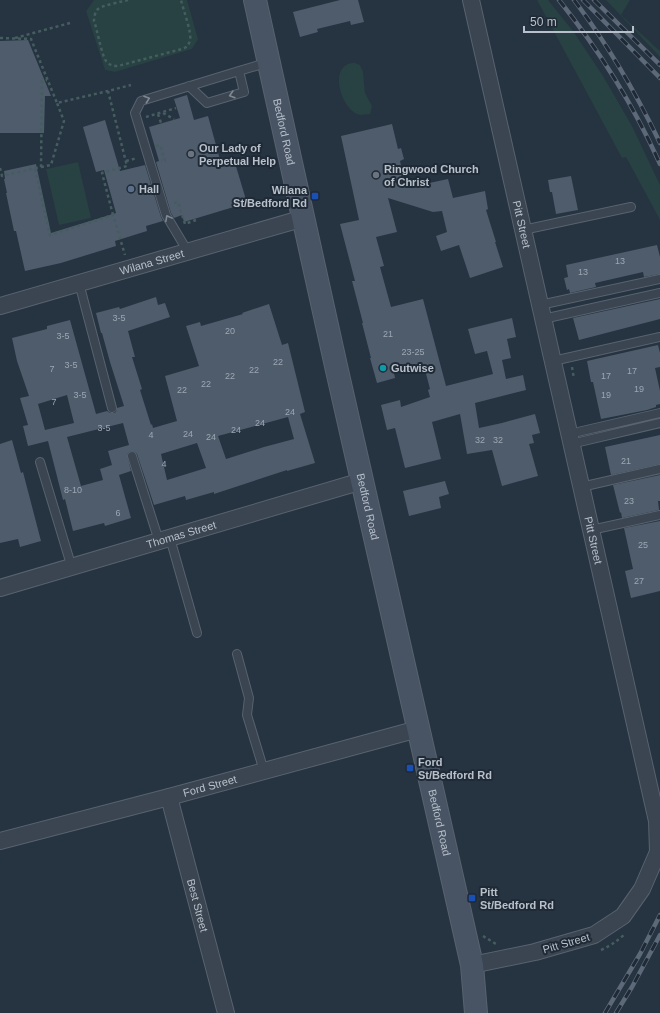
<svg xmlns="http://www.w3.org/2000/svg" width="660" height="1013" font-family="Arial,sans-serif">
  <rect width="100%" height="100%" fill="#263341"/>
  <!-- green -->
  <path fill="#284142" d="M94,0H187L198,39L192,49L115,72L105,70L86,11Z
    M537,0H548L573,31L603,76L632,126L660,185V220L626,157L622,158Z
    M606,0H630L621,15L660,51V57Z
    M355,63L360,65L363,72L365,93L372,106L371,111L370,114C367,114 363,115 360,115C343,112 329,72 348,64C350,63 352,63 355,63Z
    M78,162L91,218L59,225L46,169Z"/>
  <!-- building -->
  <path fill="#4f5c6c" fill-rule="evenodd" d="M340,0H358L364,22L351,25L350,21L317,29L318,32L300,37L293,12Z
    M28,40L51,96H45L44,133H0V41Z
    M187,95L194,120L208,116L222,167L235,163L247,203L184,222L182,215L174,218L171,213L156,162L159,161L149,127L180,118L174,99Z
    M105,120L120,171L145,165L161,217L163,221L146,226L147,231L115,241L116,246L61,263L25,271L16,231H14L6,193H7L4,179H5L4,171L36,164L51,233L116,213L104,170L96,172L83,127Z
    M392,124L398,149L401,148L404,159L400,161L406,188L448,179L453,198L485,191L488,209L486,210L496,242H495L503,267L470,278L459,245L441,251L436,236L447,232L442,211L433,212L388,198L397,232L376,237L384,266L380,267L391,307L423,299L446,386L493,374L487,351L475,354L468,329L512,318L516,337L507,339L511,358L502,360L506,379L523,375L526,390L475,403L479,428L502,423L535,414L540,433L532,435L534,443L529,444L538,476L502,486L492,450L467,454L460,414L432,422L441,459L405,468L395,428L387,430L381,405L400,400L401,407L430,397L428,390L430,389L424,366L394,373L395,378L377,383L370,358H371L362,323H363L352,281H355L340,224L359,220L341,136Z
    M571,176L578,210L556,214L552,192H550L548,180Z
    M657,245L660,257V274L644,277L643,272L595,283L596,287L570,293L569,289L567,290L564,278L568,277L566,265Z
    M156,297L158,305L165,303L170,317L128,331L135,357H132L142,389L140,390L151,425L152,424L153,428L177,421L165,376L199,366L186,326L200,322L201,326L243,314L242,313L269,304L282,345L288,343L305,412L300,414L315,463L287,471V470L214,494V492L186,500L185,496L154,505L137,454L135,452L131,451L128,453L127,455L131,471L119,475L131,518L105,526L104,523L73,531L65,499L63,500L48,441L28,446L23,426L28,425L20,398L29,396L17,361L12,338L47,329V326L70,320L96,414L107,411L110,413H114L116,412L117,408L124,406L110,362L102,333H101L96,313L119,307L120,309ZM67,395L74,423L45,430L38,404ZM288,417L294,439L264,447L226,459L218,436ZM123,423L129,445L108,451L112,465L100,469L103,480L81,486L67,437ZM197,443L206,468L167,480L161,454Z
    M660,299V319L579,340L573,318Z
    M658,345L660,353V367L655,368L660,391V404L656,405V407L647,410L601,419L593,382H591L587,361Z
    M660,435V464L611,475L605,447Z
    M12,440L21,473L23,472L41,541L20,547L18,539L0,543V444Z
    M660,475V501H658L659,510L622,518L621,512L620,513L613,485Z
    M445,481L449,494L439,497L441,508L409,516L403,491Z
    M660,521V591L631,598L625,571L633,569L624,528Z"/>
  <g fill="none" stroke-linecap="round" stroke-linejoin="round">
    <defs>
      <path id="lane" d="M239,71L269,62
        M523,230L631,207
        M188,252L166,215L135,113L141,101L239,71L244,92L207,103L189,86
        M79,283L112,408
        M540,305L660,279
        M543,319L660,293
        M553,361L660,337
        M569,434L660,413
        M571,444L660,423
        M132,456L159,541
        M40,462L72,568
        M581,487L660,469
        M591,530L660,515
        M170,538L197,633
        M237,654L249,698L247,715L264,771"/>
      <g id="street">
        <path id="s1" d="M471,0L657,821L658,852L642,889L623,916L594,935L535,952L472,965"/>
        <path id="s2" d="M0,306L304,218"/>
        <path id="s3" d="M0,588L362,481"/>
        <path id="s4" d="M169,797L226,1013"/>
        <path id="s5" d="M0,841L169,797L418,729"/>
      </g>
      <g id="secondary">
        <path id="s6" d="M255,0L336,366L472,965L476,1013"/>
      </g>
    </defs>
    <!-- lane casing -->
    <use href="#lane" stroke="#58636e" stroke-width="10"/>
    <!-- street casing -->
    <use href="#street" stroke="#58636e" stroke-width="18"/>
    <!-- secondary casing -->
    <use href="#secondary" stroke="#58636e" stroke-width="24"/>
    <!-- path -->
    <path stroke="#465d5f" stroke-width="2.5" stroke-dasharray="3 3" stroke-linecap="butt" d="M128,0C121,2 103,5 98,9C95,12 94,17 94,21C97,29 102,56 106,61C109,65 113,66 118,66L182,49C186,48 189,45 190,40C192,33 183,9 181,0
      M0,38L31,39L57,103L108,91
      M15,38L70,23
      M163,113L174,119
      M158,114L161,123
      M146,117L176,108
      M156,146L160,145L165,161H161
      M126,161L137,158
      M41,167L51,165L64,121L57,103
      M0,168L2,176L41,167L42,81L47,80
      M35,169L50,235L113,215L125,255
      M174,203L178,202L185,224L196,220
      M113,215L102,173L127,166L108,91L131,85
      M572,367L574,379
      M483,936L496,944
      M601,950C610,946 617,941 625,934"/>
    <!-- lane -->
    <use href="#lane" stroke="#3a4551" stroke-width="8"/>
    <!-- street -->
    <use href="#street" stroke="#3a4551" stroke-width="16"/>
    <!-- secondary -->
    <use href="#secondary" stroke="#485464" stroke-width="22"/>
    <defs>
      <path id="rail" d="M559,0C599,50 634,106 660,164
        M574,0C608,45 636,93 660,143
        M583,0L660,78
        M594,0L660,65
        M605,1013L640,954L660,915
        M616,1013L632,987L660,935"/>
    </defs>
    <!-- rail casing -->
    <use href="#rail" stroke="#5d6978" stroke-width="4.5"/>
    <!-- rail -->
    <use href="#rail" stroke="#1f2a36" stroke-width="3" stroke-dasharray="9" stroke-linecap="butt"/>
  </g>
  <!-- one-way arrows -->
  <defs><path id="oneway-chevron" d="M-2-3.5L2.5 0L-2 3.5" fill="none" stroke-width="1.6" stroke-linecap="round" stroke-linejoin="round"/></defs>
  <g stroke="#7f8994">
    <use href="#oneway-chevron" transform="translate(232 95) rotate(163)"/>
    <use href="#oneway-chevron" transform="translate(147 99) rotate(-19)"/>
    <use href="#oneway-chevron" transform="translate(168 218) rotate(-118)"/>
  </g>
  <!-- markers -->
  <g fill="#6b7280" stroke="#1f2a36" stroke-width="1.5">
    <circle cx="191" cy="154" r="4"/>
    <circle cx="376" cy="175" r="4"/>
  </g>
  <circle fill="#5c6f8a" stroke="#1f2a36" stroke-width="1.5" cx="131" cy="189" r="4"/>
  <g fill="#1a4fb4" stroke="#1f2a36" stroke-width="1.5">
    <rect x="311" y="192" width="8" height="8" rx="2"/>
    <rect x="406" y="764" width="8" height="8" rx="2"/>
    <rect x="468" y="894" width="8" height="8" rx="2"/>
  </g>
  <circle fill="#0f9aa8" stroke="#1f2a36" stroke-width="1.5" cx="383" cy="368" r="4"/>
  <g text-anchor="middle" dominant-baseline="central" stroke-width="4" stroke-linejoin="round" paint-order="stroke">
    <!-- number labels -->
    <g font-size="9" fill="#9da7b3">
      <text x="620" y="261">13</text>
      <text x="583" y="272">13</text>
      <text x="119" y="318">3-5</text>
      <text x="230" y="331">20</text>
      <text x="388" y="334">21</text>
      <text x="63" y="336">3-5</text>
      <text x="413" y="352">23-25</text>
      <text x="278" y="362">22</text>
      <text x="71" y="365">3-5</text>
      <text x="52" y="369">7</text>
      <text x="254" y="370">22</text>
      <text x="632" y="371">17</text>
      <text x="230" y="376">22</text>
      <text x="606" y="376">17</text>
      <text x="206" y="384">22</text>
      <text x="639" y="389">19</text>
      <text x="182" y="390">22</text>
      <text x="80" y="395">3-5</text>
      <text x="606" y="395">19</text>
      <text x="54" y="402">7</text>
      <text x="290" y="412">24</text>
      <text x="260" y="423">24</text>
      <text x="104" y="428">3-5</text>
      <text x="236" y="430">24</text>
      <text x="188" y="434">24</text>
      <text x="151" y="435">4</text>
      <text x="211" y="437">24</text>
      <text x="480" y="440">32</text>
      <text x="498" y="440">32</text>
      <text x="626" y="461">21</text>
      <text x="164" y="464">4</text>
      <text x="73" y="490">8-10</text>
      <text x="629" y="501">23</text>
      <text x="118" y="513">6</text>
      <text x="643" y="545">25</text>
      <text x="639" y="581">27</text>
    </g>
    <!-- street labels -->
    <g font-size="11" fill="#b7c0cb" stroke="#1f2a36">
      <text stroke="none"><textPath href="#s6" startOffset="135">Bedford Road</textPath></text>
      <text stroke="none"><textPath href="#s1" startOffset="230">Pitt Street</textPath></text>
      <text stroke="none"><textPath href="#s2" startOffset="158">Wilana Street</textPath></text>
      <text stroke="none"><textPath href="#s6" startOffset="519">Bedford Road</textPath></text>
      <text stroke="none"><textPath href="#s3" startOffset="189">Thomas Street</textPath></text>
      <text stroke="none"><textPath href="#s1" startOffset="554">Pitt Street</textPath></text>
      <text stroke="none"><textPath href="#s5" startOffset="217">Ford Street</textPath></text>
      <text stroke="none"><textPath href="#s6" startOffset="843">Bedford Road</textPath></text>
      <text stroke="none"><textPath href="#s4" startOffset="112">Best Street</textPath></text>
      <text transform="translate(566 943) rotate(-16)">Pitt Street</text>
    </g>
    <!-- poi labels -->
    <g font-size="11" font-weight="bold" fill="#b7c0cb" stroke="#1f2a36" text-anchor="start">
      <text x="199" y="148">Our Lady of<tspan x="199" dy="13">Perpetual Help</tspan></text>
      <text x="384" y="169">Ringwood Church<tspan x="384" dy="13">of Christ</tspan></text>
      <text x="139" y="189">Hall</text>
      <text x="307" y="190" text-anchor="end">Wilana<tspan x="307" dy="13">St/Bedford Rd</tspan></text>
      <text x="391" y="368">Gutwise</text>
      <text x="418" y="762">Ford<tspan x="418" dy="13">St/Bedford Rd</tspan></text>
      <text x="480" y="892">Pitt<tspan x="480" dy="13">St/Bedford Rd</tspan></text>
    </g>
  </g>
  <!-- scale -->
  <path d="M524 26v6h109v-6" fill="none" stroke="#b7c0cb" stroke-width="2"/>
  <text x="530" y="26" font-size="12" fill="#b7c0cb" stroke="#1f2a36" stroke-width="3" paint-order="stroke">50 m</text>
</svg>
